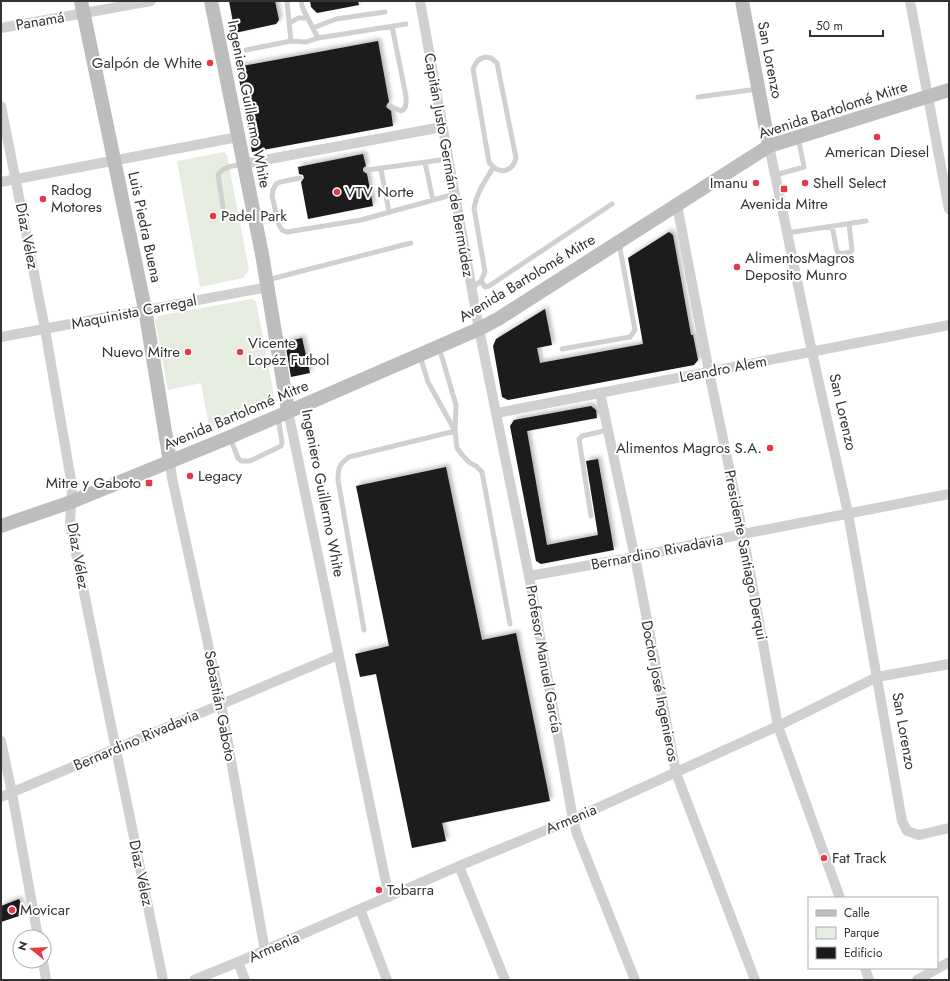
<svg xmlns="http://www.w3.org/2000/svg" width="950" height="981" font-family="Jost,sans-serif">
  <defs>
    <filter id="shadow"><feDropShadow dx="3" dy="-3" stdDeviation="2" flood-color="#0004"/></filter>
  </defs>
  <rect width="100%" height="100%" fill="#fff"/>
  <!-- green -->
  <path fill="#e6ecdf" d="M224,152L227,155L249,270L243,278L200,287L177,161Z
    M251,299L256,301L274,395L271,401L209,427L201,383L168,390L155,321L158,316Z"/>
  <!-- building -->
  <path fill="#1a1a1a" filter="url(#shadow)" d="M229,1H275L279,20L276,24L235,33Z
    M310,1H358L359,5L317,13L311,7Z
    M378,41L389,102L387,104L386,107L391,111L393,126L252,152L237,67Z
    M363,154L366,166L363,168V171L367,174L373,206L308,219L301,182L304,178L303,175L299,174L298,167Z
    M669,232L673,235L691,335H693L698,360L694,365L508,400L502,397L493,346L496,339L545,309L552,345L537,348L540,363L643,344L628,258Z
    M302,338L310,373L291,377L285,342Z
    M591,406L596,410L597,418L527,431L547,545L598,535L586,461L598,459L614,550L541,564L536,561L510,426L514,420Z
    M446,467L482,640L516,633L550,801L442,823L446,841L412,848L376,674L360,677L355,654L389,646L356,486Z
    M19,899L25,914L1,922V906Z"/>
  <g fill="none" stroke-linecap="round" stroke-linejoin="round">
    <!-- lane -->
    <path stroke="#d0d0d0" stroke-width="5" d="M287,1L291,41L306,42L318,38L303,9L301,1
      M290,23L298,18H307
      M313,28L336,19L385,12
      M318,38L406,24
      M246,50L291,41
      M485,57L491,58L497,63L516,158C512,173 498,175 489,162L473,69C476,62 478,59 485,57Z
      M698,97L758,89
      M390,106L401,111C407,109 406,102 406,96L392,26
      M425,163L433,200
      M381,169L389,212
      M367,170L448,159
      M775,175L804,167L798,137
      M300,178L280,182L276,184L273,190L272,196L279,225L282,230L287,232L361,220L455,194
      M223,207L218,175C223,166 234,166 243,164
      M832,226L837,251L841,254L851,252L852,250L849,224
      M787,233L866,221
      M267,280L411,243
      M481,281L485,287L489,286L612,204
      M472,288L481,281L485,272L474,208C477,192 485,181 493,168
      M562,349L630,337L635,330L619,243
      M420,356L428,382L455,431L457,448L463,456L470,463L476,466L482,472L510,624
      M230,438L238,458L241,461H250L281,446L282,442L278,418
      M591,516L579,439L582,436L608,430
      M364,630L338,480C338,467 339,465 349,457L455,431L456,405L439,347"/>
    <!-- street -->
    <path stroke="#d0d0d0" stroke-width="10" d="M420,1L479,329L529,576L573,819L577,834L635,980
      M910,1L949,209
      M1,28L151,1
      M1,106L45,329L72,486L70,524L163,980
      M769,146L812,352L848,513L902,821L907,831L919,835L949,828
      M243,164L442,127
      M1,182L238,137
      M677,205L709,372L743,534L778,726L840,898
      M1,337L268,287
      M600,393L637,567L676,773L755,980
      M288,411L389,897
      M497,413L949,325
      M170,462L172,478L221,704L265,951
      M529,576L635,557L743,534L949,494
      M1,741L12,793L38,937
      M1,797L338,655
      M459,866L505,980
      M360,909L387,980
      M43,961L46,980
      M238,962L245,980
      M865,968L869,980
      M194,980L238,962L459,866L573,819L778,726L877,677L949,664
      M917,980L949,962"/>
    <!-- secondary -->
    <path stroke="#bdbdbd" stroke-width="14" d="M81,1L145,309L170,462
      M211,1L262,254L288,411
      M742,1L769,146
      M1,526L71,502L230,437L479,329L498,319L769,146L949,90"/>
  </g>
  <!-- markers -->
  <g fill="#e63946" stroke="#fff" stroke-width="1.5">
    <circle cx="210" cy="63" r="4"/>
    <circle cx="877" cy="137" r="4"/>
    <circle cx="756" cy="183" r="4"/>
    <circle cx="805" cy="183" r="4"/>
    <rect x="780" y="185" width="8" height="8" rx="2"/>
    <circle cx="337" cy="192" r="4"/>
    <circle cx="43" cy="199" r="4"/>
    <circle cx="213" cy="216" r="4"/>
    <circle cx="737" cy="267" r="4"/>
    <circle cx="188" cy="352" r="4"/>
    <circle cx="240" cy="352" r="4"/>
    <circle cx="770" cy="448" r="4"/>
    <circle cx="190" cy="476" r="4"/>
    <rect x="145" y="479" width="8" height="8" rx="2"/>
    <circle cx="824" cy="858" r="4"/>
    <circle cx="379" cy="890" r="4"/>
    <circle cx="12" cy="910" r="4"/>
  </g>
  <g text-anchor="middle" dominant-baseline="central" stroke-width="4" stroke-linejoin="round" paint-order="stroke">
    <!-- street labels -->
    <g font-size="15" fill="#333" stroke="#fff">
      <text transform="translate(40 21) rotate(-10)">Panamá</text>
      <text transform="translate(770 60) rotate(79)">San Lorenzo</text>
      <text transform="translate(249 104) rotate(79)">Ingeniero Guillermo White</text>
      <text transform="translate(833 110) rotate(-18)">Avenida Bartolomé Mitre</text>
      <text transform="translate(449 165) rotate(80)">Capitán Justo Germán de Bermúdez</text>
      <text transform="translate(145 227) rotate(78)">Luis Piedra Buena</text>
      <text transform="translate(27 236) rotate(79)">Díaz Vélez</text>
      <text transform="translate(527 278) rotate(-31)">Avenida Bartolomé Mitre</text>
      <text transform="translate(134 312) rotate(-11)">Maquinista Carregal</text>
      <text transform="translate(723 369) rotate(-11)">Leandro Alem</text>
      <text transform="translate(843 412) rotate(77)">San Lorenzo</text>
      <text transform="translate(236 415) rotate(-23)">Avenida Bartolomé Mitre</text>
      <text transform="translate(323 493) rotate(79)">Ingeniero Guillermo White</text>
      <text transform="translate(657 552) rotate(-11)">Bernardino Rivadavia</text>
      <text transform="translate(746 555) rotate(79)">Presidente Santiago Derqui</text>
      <text transform="translate(78 556) rotate(80)">Díaz Vélez</text>
      <text transform="translate(544 659) rotate(80)">Profesor Manuel García</text>
      <text transform="translate(660 691) rotate(79)">Doctor José Ingenieros</text>
      <text transform="translate(220 706) rotate(79)">Sebastián Gaboto</text>
      <text transform="translate(904 731) rotate(80)">San Lorenzo</text>
      <text transform="translate(136 740) rotate(-23)">Bernardino Rivadavia</text>
      <text transform="translate(571 819) rotate(-23)">Armenia</text>
      <text transform="translate(141 873) rotate(78)">Díaz Vélez</text>
      <text transform="translate(274 947) rotate(-24)">Armenia</text>
    </g>
    <!-- poi labels -->
    <g font-size="15" fill="#333" stroke="#fff" text-anchor="start">
      <text x="202" y="63" text-anchor="end">Galpón de White</text>
      <text x="877" y="152" text-anchor="middle">American Diesel</text>
      <text x="748" y="183" text-anchor="end">Imanu</text>
      <text x="813" y="183">Shell Select</text>
      <text x="51" y="190">Radog<tspan x="51" dy="17">Motores</tspan></text>
      <text x="345" y="192">VTV Norte</text>
      <text x="784" y="204" text-anchor="middle">Avenida Mitre</text>
      <text x="221" y="216">Padel Park</text>
      <text x="745" y="258">AlimentosMagros<tspan x="745" dy="17">Deposito Munro</tspan></text>
      <text x="248" y="343">Vicente<tspan x="248" dy="17">Lopéz Futbol</tspan></text>
      <text x="180" y="352" text-anchor="end">Nuevo Mitre</text>
      <text x="762" y="448" text-anchor="end">Alimentos Magros S.A.</text>
      <text x="198" y="476">Legacy</text>
      <text x="141" y="483" text-anchor="end">Mitre y Gaboto</text>
      <text x="832" y="858">Fat Track</text>
      <text x="387" y="890">Tobarra</text>
      <text x="20" y="910">Movicar</text>
    </g>
  </g>
  <!-- border -->
  <rect width="950" height="981" fill="none" stroke="#333333" stroke-width="4"/>
  <!-- legend -->
  <rect x="808" y="897" width="130" height="72" fill="#ffffff" stroke="#adadad"/>
  <rect x="816" y="910" width="20" height="6" fill="#bdbdbd" stroke="#adadad"/>
  <text x="844" y="917" font-size="12" fill="#333333">Calle</text>
  <rect x="816" y="927" width="20" height="12" fill="#e6ecdf" stroke="#adadad"/>
  <text x="844" y="937" font-size="12" fill="#333333">Parque</text>
  <rect x="816" y="947" width="20" height="12" fill="#1a1a1a" stroke="#adadad"/>
  <text x="844" y="957" font-size="12" fill="#333333">Edificio</text>
  <!-- north arrow -->
  <g transform="translate(32 949) rotate(288)"><circle r="19" fill="#ffffff" stroke="#adadad"/>
  <path d="M0-3L7 15L0 10L-7 15Z" fill="#e63946"/>
  <text y="-6" font-size="11" font-weight="bold" text-anchor="middle" fill="#333333">N</text>
  </g>
  <!-- scale -->
  <path d="M810 30v6h73v-6" fill="none" stroke="#333333" stroke-width="2"/>
  <text x="816" y="30" font-size="12" fill="#333333" stroke="#ffffff" stroke-width="3" paint-order="stroke">50 m</text>
</svg>
